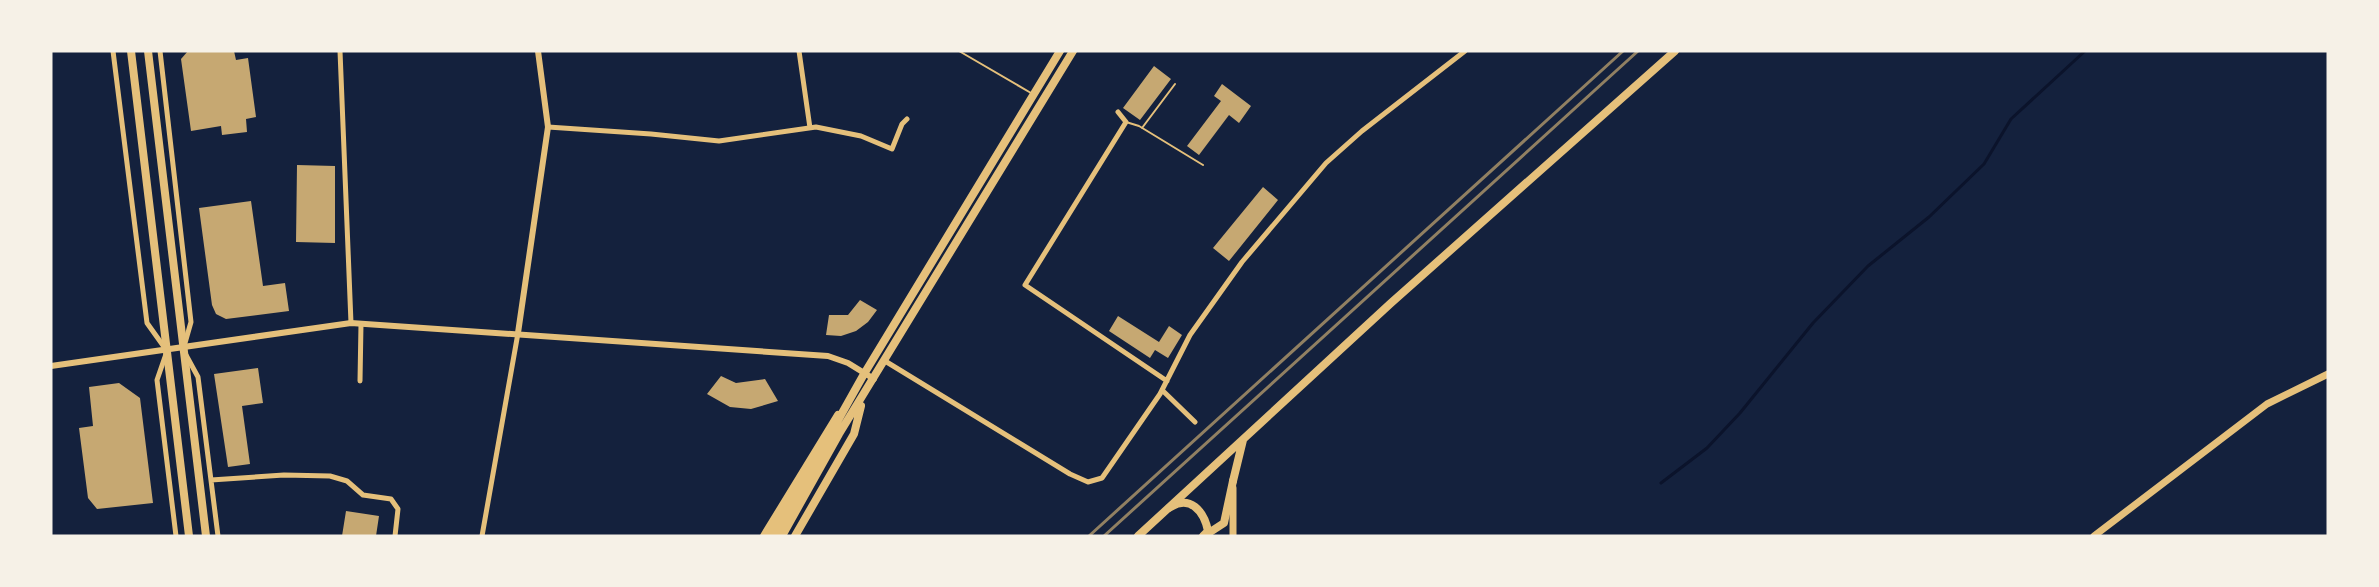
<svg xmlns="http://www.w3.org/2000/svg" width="2379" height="587" font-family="'Titillium Web',sans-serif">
  <rect width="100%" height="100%" fill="#14213d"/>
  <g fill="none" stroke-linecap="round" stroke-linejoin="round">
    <!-- stream -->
    <path stroke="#0b132b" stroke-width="3" d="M1661,483L1707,448L1740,413L1813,323L1868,266L1929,217L1984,164L2011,119L2085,51"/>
  </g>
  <!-- building -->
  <path fill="#c6a872" d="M188,51H234L236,60L248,58L256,117L246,119L247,132L222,135L221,126L191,131L181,59Z
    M1154,66L1171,79L1140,120L1123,108Z
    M1222,84L1251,106L1239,123L1229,115L1199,155L1187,146L1221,101L1214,96Z
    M297,165L335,166V243L296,242Z
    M1263,187L1278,200L1229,261L1213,248Z
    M251,201L263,286L285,283L289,311L226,319L216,314L212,305L199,208Z
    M860,300L877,310L868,322L856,331L841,336L826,335L829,315H848Z
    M1118,316L1159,342L1169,326L1182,335L1168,358L1155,350L1150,358L1109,331Z
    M258,368L263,403L242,406L250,464L228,467L214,374Z
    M721,376L736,383L765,379L778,401L751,409L730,407L707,394Z
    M119,383L140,398L153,503L97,509L88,498L79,428L93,426L89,387Z
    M346,511L379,516L376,536H342Z"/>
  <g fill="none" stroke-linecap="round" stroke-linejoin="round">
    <!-- service -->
    <path stroke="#e5c07b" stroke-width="2" d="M959,51L1031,93
      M1126,122L1139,126L1203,165
      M1142,128L1175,84"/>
    <!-- minor -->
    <path stroke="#e5c07b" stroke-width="5" d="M113,51L147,323L167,351L157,380L176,536
      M160,51L191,322L185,343
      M340,51L351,323
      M799,51L810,128
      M1118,112L1126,122L1025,285L1167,381
      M548,127L651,134L719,141L816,127L861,136L892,149L902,124L907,119
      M186,355L198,377L218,536
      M885,361L1070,474L1088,482L1102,478L1160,394L1190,335L1242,262L1326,163L1362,131L1465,51
      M360,381L361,324
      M1162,390L1195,422
      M211,480L284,475L330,476L347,481L363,495L391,499L398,509L395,536
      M482,536L518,333"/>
    <!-- tertiary -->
    <path stroke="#e5c07b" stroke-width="6" d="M518,333L548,127L538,51
      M51,366L351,323L828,356L848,363L874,379"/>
    <!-- secondary -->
    <path stroke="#e5c07b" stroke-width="7" d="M1233,536V488
      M2094,536L2267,404L2328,374"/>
    <!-- primary -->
    <path stroke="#e5c07b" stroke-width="8" d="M131,51L189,536
      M148,51L206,536
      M1233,481L1243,440
      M764,536L838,415
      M773,536L864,374L1060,51
      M782,536L839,434L1073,51
      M795,536L854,434L861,406
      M1138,536L1391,303L1675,51"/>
    <!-- trunk -->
    <path stroke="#e5c07b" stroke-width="8" d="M1169,508C1190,494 1204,511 1208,531L1203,536
      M1204,536L1224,523L1233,481"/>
    <!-- rail -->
    <path stroke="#918062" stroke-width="3" d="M1089,536L1623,51
      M1104,536L1638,51"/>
  </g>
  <!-- border -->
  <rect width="2379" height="587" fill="none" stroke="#f6f1e7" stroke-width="105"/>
</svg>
